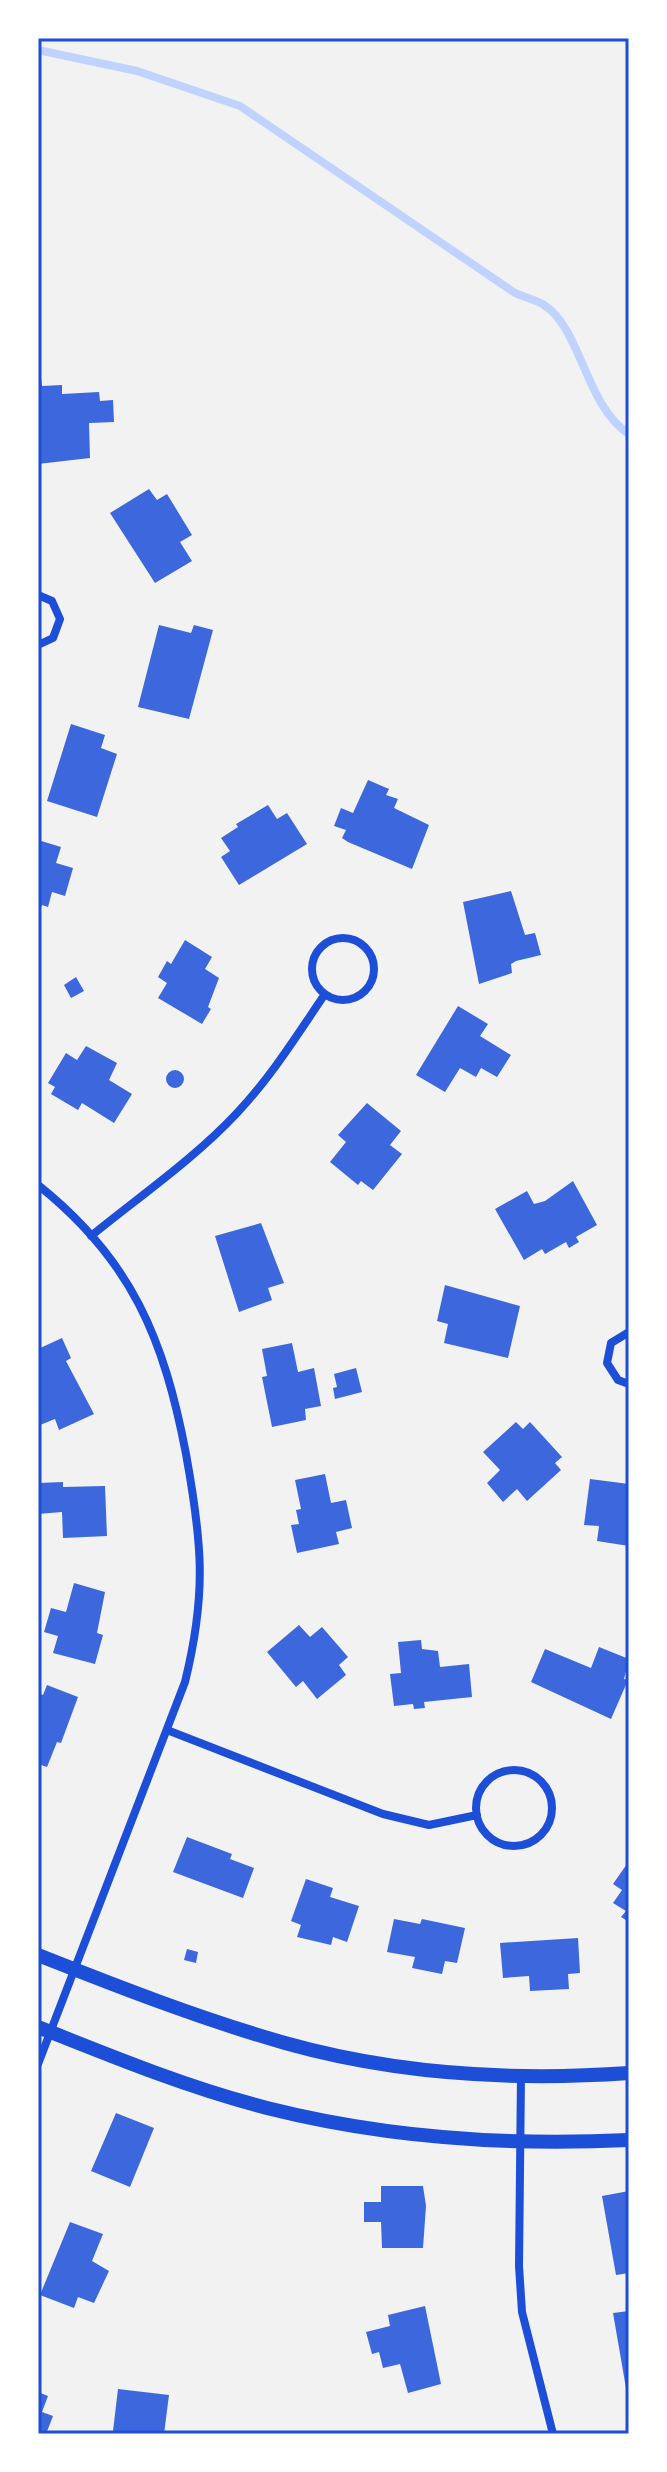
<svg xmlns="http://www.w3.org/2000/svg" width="667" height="2472" font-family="'Open Sans',sans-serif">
  <rect width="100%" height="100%" fill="#f2f2f2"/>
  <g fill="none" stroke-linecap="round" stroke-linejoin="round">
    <!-- stream -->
    <path stroke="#bfd3fe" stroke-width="8" d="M38,50L137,71L240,106L515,293C524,297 536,300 544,305C581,328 586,407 629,434"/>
  </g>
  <!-- building -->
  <path fill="#3d67dc" d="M41,378L42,386L62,385V394L99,392L100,401L113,400L114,422L89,423L90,458L38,464V379Z
    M149,489L157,500L167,494L192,535L180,542L192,561L155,583L110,513Z
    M159,625L191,633L194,625L213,630L189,719L138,707Z
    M71,724L105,735L101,748L117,754L97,817L47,801Z
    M368,780L389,789L386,795L398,799L394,808L429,825L412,869L348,842L342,838L346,830L334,826L341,808L353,813Z
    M268,805L277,819L287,813L307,844L239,885L221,857L230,851L221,838L238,827L236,824Z
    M38,840L61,847L56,863L73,868L65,896L52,892L48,907L42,905L39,914Z
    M511,891L525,935L535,933L541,955L516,961L511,964L512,973L479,984L463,902Z
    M185,940L212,957L205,969L219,978L208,1007L211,1009L202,1024L158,998L167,983L158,977L167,961L171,964Z
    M76,977L84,991L71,998L64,985Z
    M458,1006L488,1024L480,1036L511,1055L497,1077L481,1068L476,1077L460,1068L445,1092L416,1075Z
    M86,1046L117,1063L109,1080L132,1094L114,1123L82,1103L78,1110L51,1094L55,1087L48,1083L66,1053L77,1060Z
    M166 1079a9 9 0 1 1 18 0a9 9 0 1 1-18 0Z
    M367,1103L401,1131L390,1145L402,1154L373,1190L361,1181L358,1185L330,1162L346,1142L338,1135Z
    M573,1181L597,1225L576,1237L579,1242L569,1248L566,1242L545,1254L542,1249L524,1260L495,1209L527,1191L534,1204L545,1201Z
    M261,1223L284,1283L268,1288L272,1300L239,1312L215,1236Z
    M445,1285L520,1306L508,1358L444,1343L448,1324L437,1321Z
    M62,1338L71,1358L66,1361L94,1414L59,1430L55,1419L40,1425L38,1420V1349Z
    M292,1343L298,1372L314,1368L321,1406L305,1409L306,1420L272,1427L262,1377L267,1376L262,1349Z
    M356,1368L362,1392L335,1399L333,1388L337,1387L334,1374Z
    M516,1422L523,1429L530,1422L562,1457L555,1463L561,1470L527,1501L517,1489L503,1502L487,1483L500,1470L483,1452Z
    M325,1474L331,1503L346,1500L352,1528L336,1532L339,1544L297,1553L291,1525L299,1524L296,1510L301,1509L295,1480Z
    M590,1479L629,1484V1546L597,1541L599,1526L584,1525Z
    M63,1482V1487L105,1486L107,1536L63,1538L62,1512L38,1514V1483Z
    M74,1583L105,1592L97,1633L103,1635L95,1664L53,1653L58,1636L44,1632L51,1608L66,1612Z
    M299,1625L310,1637L322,1627L348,1657L339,1665L346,1675L317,1699L303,1681L296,1687L267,1652Z
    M421,1640L422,1649L438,1651L440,1667L469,1664L472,1697L424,1702L425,1708L414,1709L413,1704L394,1706L390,1674L401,1673L398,1642Z
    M599,1647L629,1659L624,1679L628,1680L611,1719L531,1682L545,1649L591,1668Z
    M47,1685L78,1697L61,1743L57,1742L47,1767L38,1764V1693L43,1695Z
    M187,1837L232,1854L230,1859L254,1868L243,1898L173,1872Z
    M629,1861V1922L621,1917L626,1911L613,1903L622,1890L613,1884Z
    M306,1879L333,1888L330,1897L359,1906L347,1942L333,1937L331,1945L297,1937L301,1925L291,1921Z
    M394,1919L420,1924L422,1919L465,1928L457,1963L445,1961L442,1974L412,1968L415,1957L387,1952Z
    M578,1938L580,1973L568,1974L569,1989L530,1991L529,1976L503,1978L500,1943Z
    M187,1949L198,1952L196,1963L184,1960Z
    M116,2113L154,2128L130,2187L91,2171Z
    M381,2186H423L426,2206L423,2248H382L381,2222H364V2202H381Z
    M629,2191V2273L616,2275L602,2196Z
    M70,2222L103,2234L92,2261L109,2271L94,2303L78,2297L74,2308L40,2295Z
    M425,2306L441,2384L408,2393L400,2364L383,2368L379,2352L372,2354L366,2332L390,2326L388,2315Z
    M629,2311V2394H627L613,2313Z
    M118,2389L169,2395L164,2434L113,2431Z
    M38,2392L48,2396L42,2412L53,2416L46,2434H38Z"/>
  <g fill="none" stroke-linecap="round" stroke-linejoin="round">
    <!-- minor -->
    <path stroke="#1d4ed8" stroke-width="8" d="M38,595L52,601L60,619L53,638L38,645
      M312 969a31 31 0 1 1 62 0a31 31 0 1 1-62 0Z
      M38,1185C132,1260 164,1339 186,1454C202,1542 207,1593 185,1682L38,2064
      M91,1236C140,1196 194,1159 237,1113C271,1077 297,1035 325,994
      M629,1332L611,1343L607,1363L618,1380L629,1384
      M167,1730L383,1814L429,1825L477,1815
      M476 1808a38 38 0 1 1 76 0a38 38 0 1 1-76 0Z
      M521,2075L519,2266L522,2312L553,2434"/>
    <!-- tertiary -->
    <path stroke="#1d4ed8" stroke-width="14" d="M38,1955C119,1987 201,2019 285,2043C395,2074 515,2081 629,2073
      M38,2027C113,2057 189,2088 267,2108C386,2138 507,2146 629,2140"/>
  </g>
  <!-- border -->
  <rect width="667" height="2472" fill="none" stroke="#ffffff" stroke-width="80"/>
  <rect x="40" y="40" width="587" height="2392" fill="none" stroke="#1d4ed8" stroke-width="3"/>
</svg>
